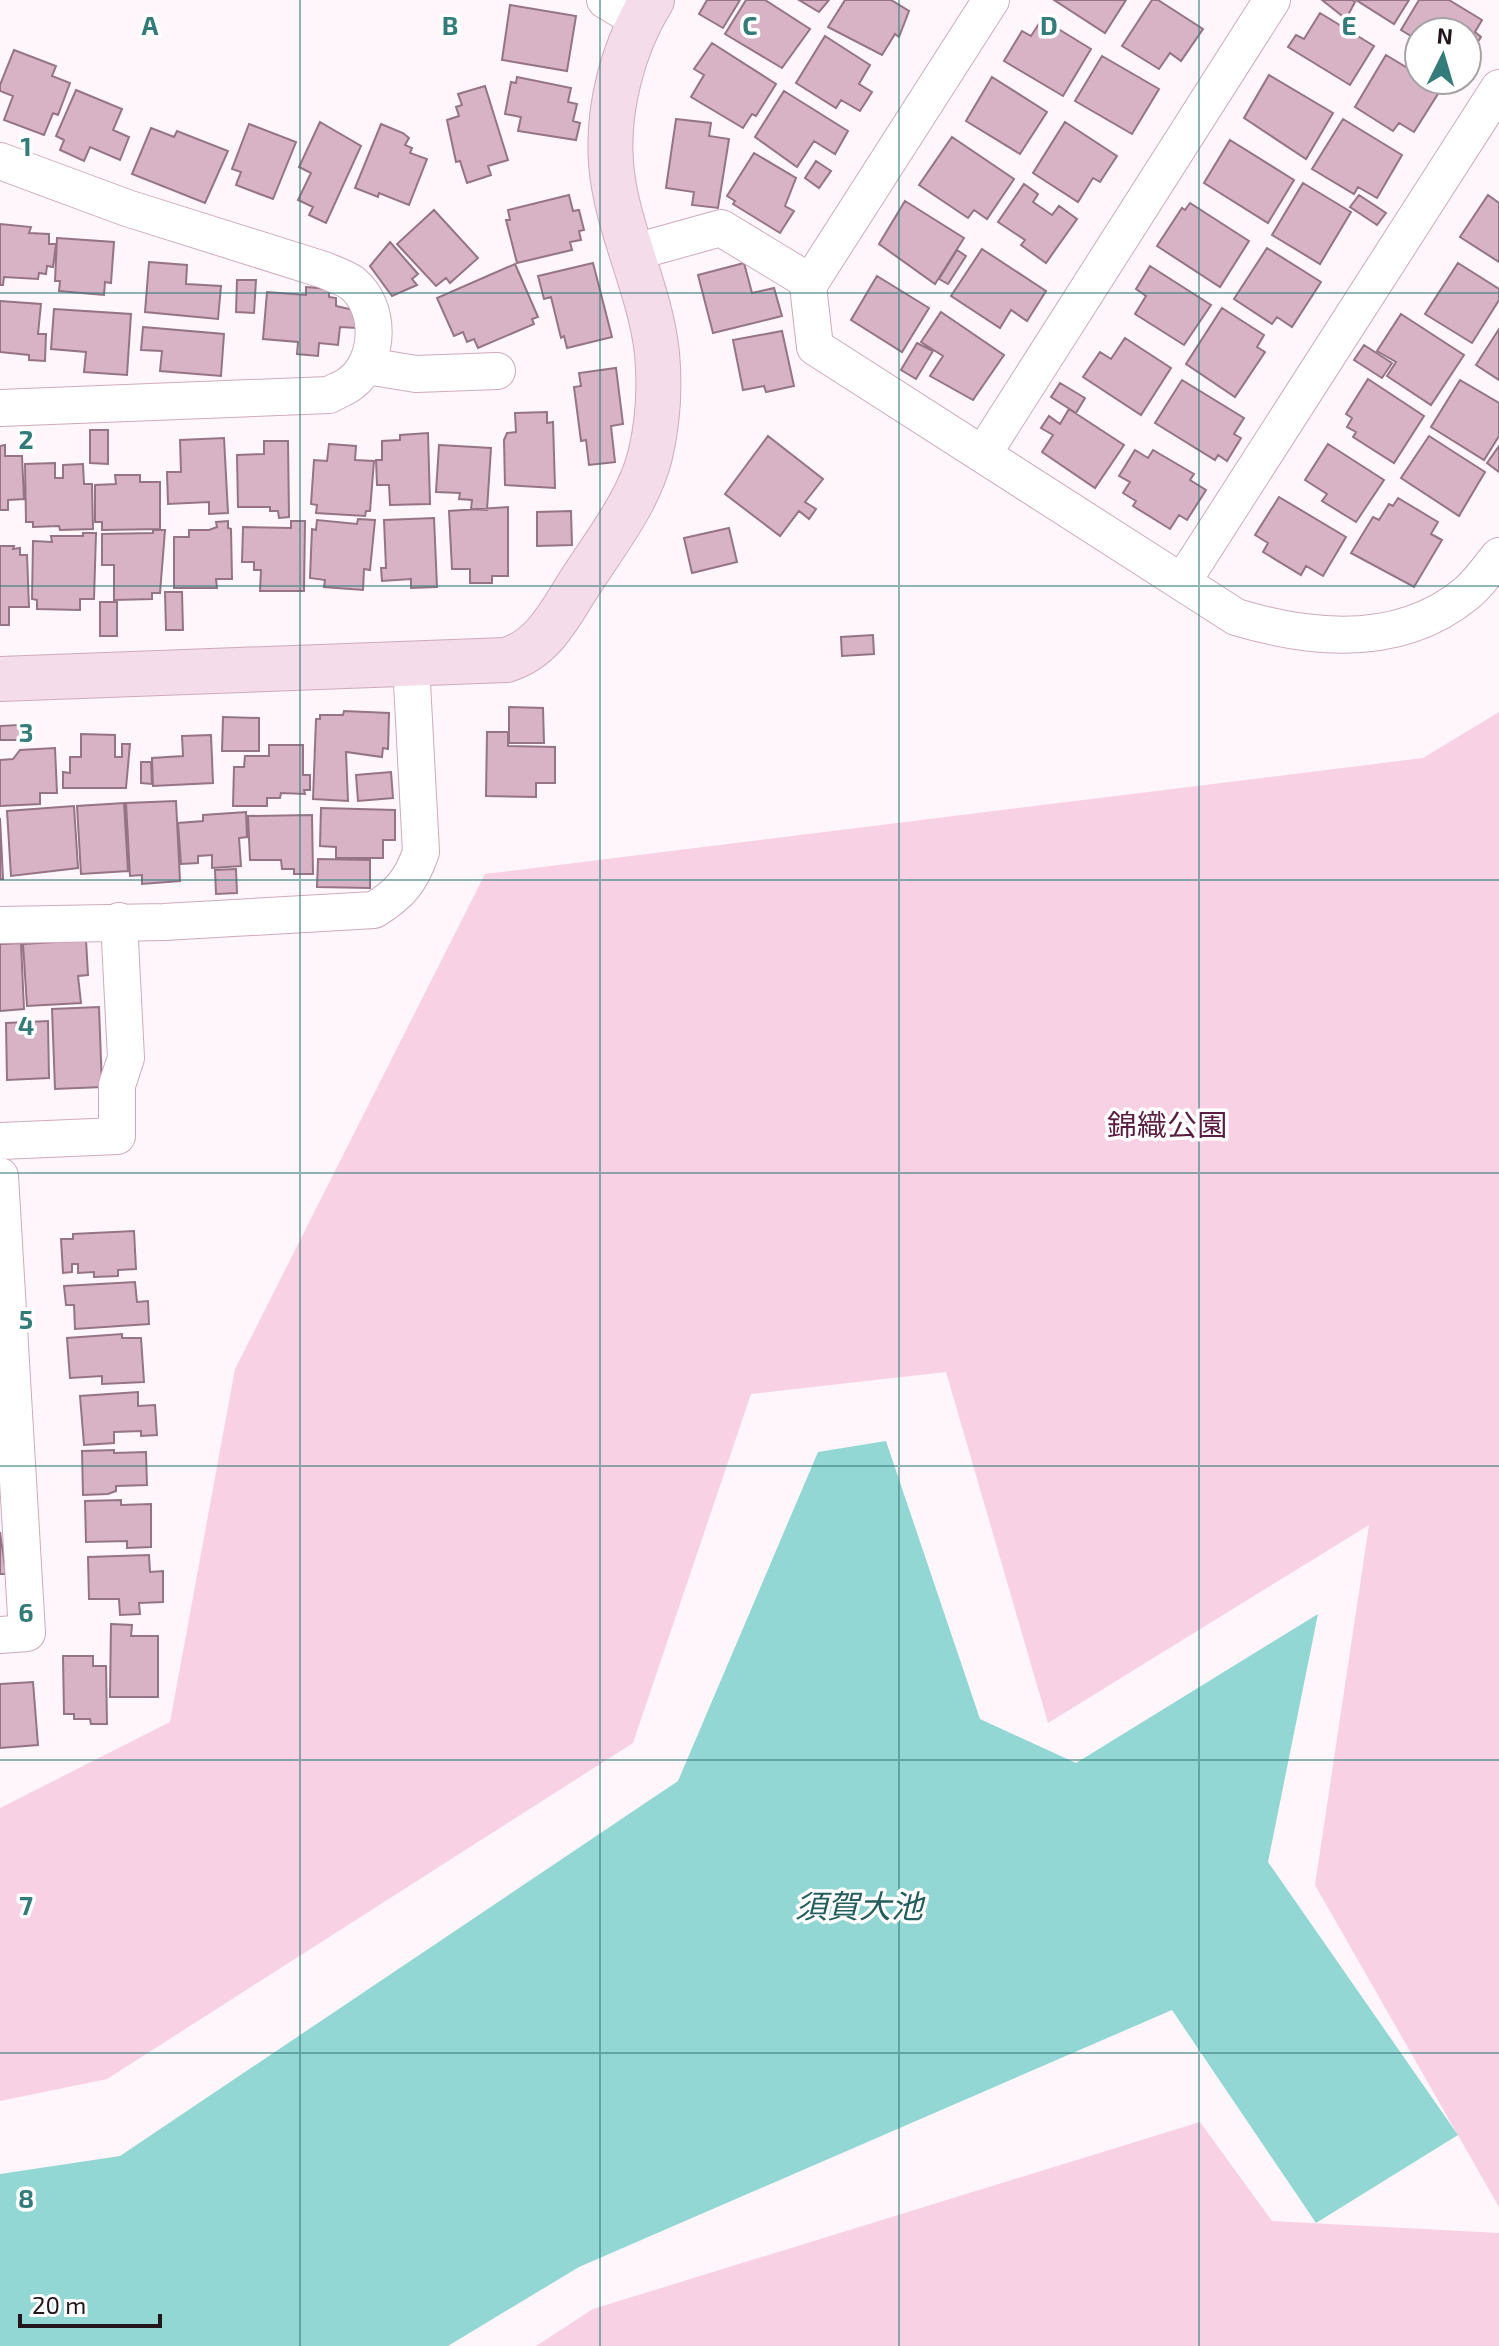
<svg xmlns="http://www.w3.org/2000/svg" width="1499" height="2346" font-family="'Exo 2','Noto Sans JP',sans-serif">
  <rect width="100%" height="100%" fill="#fef6fa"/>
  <!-- green -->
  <path fill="#f9d1e5" d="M1499,712V2207L1315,1885L1369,1525L1048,1723L946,1372L751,1394L633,1743L107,2079L0,2101V1808L170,1722L235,1369L485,874L1423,758Z
    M1200,2122L1272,2221L1499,2233V2346H536L593,2309Z"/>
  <!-- water -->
  <path fill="#92d7d4" d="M886,1441L980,1719L1076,1763L1318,1614L1268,1862L1458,2135L1316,2223L1172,2010L579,2267L448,2346H0V2174L120,2156L678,1781L818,1452Z"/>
  <!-- building -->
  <path fill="#d7b3c5" stroke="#957485" stroke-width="2" d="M707,0H740L723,28L699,14Z
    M746,0H765L810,29L782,68L725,34Z
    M799,0H829L819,12Z
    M845,0H891L909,11L899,37L895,34L882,55L828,27Z
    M1054,0H1126L1105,33Z
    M1152,0H1158L1203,29L1181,61L1170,53L1159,69L1122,46Z
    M1322,0H1352L1355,2L1346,19Z
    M1356,0H1409L1394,24Z
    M1419,0H1449L1482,20L1475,32L1481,37L1467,59V32H1419V41L1401,30Z
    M510,5L576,16L567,71L502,60Z
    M1320,13L1374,46L1350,85L1288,47L1296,35L1304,39Z
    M1042,19L1091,49L1063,96L1004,61L1022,31L1031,36Z
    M825,36L870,65L859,84L872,92L860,111L841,100L836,108L796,83Z
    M712,43L776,84L756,116L752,114L743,128L691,97L704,75L694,69Z
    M14,50L56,66L52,76L70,83L58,115L53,113L44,135L4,120L13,96L0,91V85Z
    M1386,55L1419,75V80H1427L1441,89L1414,132L1399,123L1393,131L1355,107Z
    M1102,56L1159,89L1132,134L1075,101Z
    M1269,75L1333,113L1306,159L1244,118Z
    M517,77L571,88L568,102L577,104L573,121L580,123L576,140L518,131L521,117L505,114L511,82L516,83Z
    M992,77L1047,112L1020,154L966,121Z
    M485,86L508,160L488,166L491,175L467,183L460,161L456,162L447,120L459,116L456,107L462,105L458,94Z
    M76,90L122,109L113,130L129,137L120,160L90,147L84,161L60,150L64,140L56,136Z
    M784,91L848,131L835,154L814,141L797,167L755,137Z
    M676,119L711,123L709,136L729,139L718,208L692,205L694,192L666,188Z
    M1343,119L1402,155L1377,198L1358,187L1354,194L1312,169Z
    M320,122L361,146L326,223L309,215L313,207L298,200L311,173L299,167Z
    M1065,122L1117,156L1100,182L1093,178L1078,202L1033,173Z
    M249,124L296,142L273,199L236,185L241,172L232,169Z
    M381,124L403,133L409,138L405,145L412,148L410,153L427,159L409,205L379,193L378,197L355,188Z
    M151,128L174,137L177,131L228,151L205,203L132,174Z
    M952,137L1014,179L987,219L974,210L968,218L919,185Z
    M1230,140L1294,180L1268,223L1204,183Z
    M754,153L796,178L785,206L794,211L780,233L733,204L735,201L727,196Z
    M816,161L831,171L819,188L805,178Z
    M1303,183L1351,212L1320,264L1272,235Z
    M1024,184L1038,194L1033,202L1052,215L1059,206L1077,219L1046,263L1021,245L1025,240L998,222Z
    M569,195L573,211L579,210L584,230L579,231L581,240L570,242L572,250L517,263L506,220H510L508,210Z
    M1359,195L1386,213L1377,225L1350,207Z
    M1488,195L1499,203V262L1460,237Z
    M905,201L964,238L935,284L879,244Z
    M1190,203L1249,241L1220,287L1157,246L1182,208L1185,210Z
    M434,210L478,258L450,283L446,278L436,286L397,244Z
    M0,224L31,227L29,233L49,234V244H56L53,267L47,266L46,274L39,273L38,279L4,277L3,285H0Z
    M57,238L114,242L111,283L105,282L104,295L59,291L60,281H55Z
    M390,242L418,274L412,279L417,285L392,296L370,266Z
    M1267,248L1321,282L1292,327L1277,317L1272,324L1234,299Z
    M982,249L1046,291L1027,321L1011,310L1000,328L951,296Z
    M957,250L966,256L948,284L939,279Z
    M149,262L187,265L186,284L221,286L218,319L145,312Z
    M593,263L612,337L567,348L564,336L561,338L551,297L544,299L538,276Z
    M744,263L752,293L774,288L782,316L713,333L698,275Z
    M1458,263L1499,289V300L1472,343L1425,314Z
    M515,264L538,317L532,319L534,324L478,348L474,339L467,342L463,332L454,336L437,298Z
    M1150,266L1211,305L1184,345L1135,314L1146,296L1136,289Z
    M877,276L929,308L902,352L851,320Z
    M237,280H256L254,313L236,312Z
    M306,287L329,289V297L336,298V306L358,311L356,328L340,327L338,345L319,343L318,356L297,354L298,342L263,339L267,292L306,295Z
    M0,301L41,304L38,334H46L45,361L29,360V355L0,352Z
    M1222,308L1264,335L1257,347L1265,352L1235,397L1186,364Z
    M54,309L131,314L127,375L84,372L86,352L51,349Z
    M941,312L1004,355L973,400L930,376L943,356L921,342Z
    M1401,314L1464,355L1431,405L1387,376L1396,362L1377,351Z
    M143,327L224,334L221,376L160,371L162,351L141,350Z
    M1499,329V380L1476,365Z
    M782,331L794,386L766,392L764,386L743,390L733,340Z
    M1125,338L1171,368L1141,415L1083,377L1100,352L1111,359Z
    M917,343L933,351L916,379L901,370Z
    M1364,345L1392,363L1382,378L1354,360Z
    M616,368L623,424L611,426L615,462L589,465L586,440L581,441L574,387L581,386L579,373Z
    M1368,379L1424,416L1394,463L1353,437L1356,432L1347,427L1352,418L1346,414Z
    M1182,380L1244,418L1234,434L1241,438L1227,461L1218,455L1215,460L1155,423Z
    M1460,380L1499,403V436L1484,460L1431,427Z
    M1060,383L1085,398L1076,413L1051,397Z
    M1069,409L1124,445L1095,488L1042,452L1053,435L1041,428L1049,416L1060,424Z
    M547,412V423L553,422L555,488L505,485L504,440L507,433L516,432L515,413Z
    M90,430H108V464L90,463Z
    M428,433L430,504L390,505L389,485H377L376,460H382V441L400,440V435Z
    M768,436L823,479L805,502L816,509L809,519L799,511L780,536L725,494Z
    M1429,436L1485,472L1459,516L1401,478Z
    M224,438L228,513L209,514V502L168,504L167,472H181L180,440Z
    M264,441H288L289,517L279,518L278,511H270V507H238L237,455L264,454Z
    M329,444L356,446L355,460L374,461L370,511H366L365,516L316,513L317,505L311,504L314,460L327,461Z
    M1328,444L1384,480L1356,522L1322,501L1327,494L1305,480Z
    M5,445V456H22L24,499L8,500V510H0V446Z
    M439,445L491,448L487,510L471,509L472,500L459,499L460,493L436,492Z
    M1499,446V472L1487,463Z
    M1135,450L1148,458L1153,450L1194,474L1190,480L1206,490L1187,520L1179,515L1170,529L1133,506L1136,501L1123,493L1130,482L1119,476Z
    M55,463V478H63V465L83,464L84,484H92L93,529L60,530L59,526L33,527V522H26L25,464Z
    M115,475H140V482H160V529L102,530V522H95V485L116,484Z
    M1279,497L1346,537L1323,576L1306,566L1301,575L1263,552L1268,543L1255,535Z
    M1398,498L1438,522L1431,534L1442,540L1414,587L1351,553L1373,517L1379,520L1389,504L1393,506Z
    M508,507V576H492V583H470V569H452L449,511Z
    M571,511L572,545L537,546V512Z
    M434,518L437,587L411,588V579L382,581L381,568H386L384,520Z
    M358,519L375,520L370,570L364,569L363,590L324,587L325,580L310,578L312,529L316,530L317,520L357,524Z
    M228,521V528L231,529L232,579H216L217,588H174V537H189V530H209L217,527L216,522Z
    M291,521H305L304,591H260L261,570H254V562H242L243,527L291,528Z
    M729,528L737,562L692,573L684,538Z
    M153,530H165L160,593H152V599L114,600V565H102V534L153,533Z
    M83,533H96L94,599H80V610L37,609V600L32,599L33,541L52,542L51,536H83Z
    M0,546H14L13,549L20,548V555H27L29,607H9V625H0Z
    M165,592H182L183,630H166Z
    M100,602H117V636H100Z
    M873,635L874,654L842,656L841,637Z
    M509,707L543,708L544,743H509Z
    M344,711L389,713L388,749L383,748L382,757L346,752L348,801L313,799L316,719H320V715H343Z
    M223,717L259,718V751H222Z
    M19,725L20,740H0V726Z
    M487,732H508V746L555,747V783H536V797L486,796Z
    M81,734L115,735V757H122V744H130L126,788H63V772L70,773V757H81Z
    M211,735L213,783L153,786L152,758L183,756L182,736Z
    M269,745H303V775H310V790H304L305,794L281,793L280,798H267V806H233L234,767H244L245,756H269Z
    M55,748L57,793H40V804L0,806V760L13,759L20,750Z
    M141,762H151L152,784L141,783Z
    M391,772L393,798L358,801L356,775Z
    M176,801L180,881L142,884V875L130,876L126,803Z
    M124,803L128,871L81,874L77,806Z
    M74,806L78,868L11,876L7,811Z
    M321,808L395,810V840H383V858H336V847L320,846Z
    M246,812L247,837L239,838L241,866L212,868V855L198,856V863L181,864L178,823L203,821V815Z
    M312,815L313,874H294V869H282L281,860H250L248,816Z
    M0,818L3,879H0Z
    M318,859L370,860V888L317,887Z
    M236,869L237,893L216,894L215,870Z
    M86,940L88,975L78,976L81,1003L27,1006L23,944Z
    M21,943L24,1009L0,1011V944Z
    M99,1007L102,1087L55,1089L52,1009Z
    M48,1021L49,1078L7,1080L6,1023Z
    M134,1231L136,1269L118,1270V1276L94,1277V1272L78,1273V1264H72V1272L63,1273L61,1239H73V1234Z
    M135,1282L137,1302L148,1301L149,1324L75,1329L74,1305H66L64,1286Z
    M122,1334V1338H141L144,1382L102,1384V1376L70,1378L67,1338Z
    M138,1392V1406L155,1405L157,1435L141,1436V1431L114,1432V1443L84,1445L80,1396Z
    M114,1450V1453L146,1452L147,1485L116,1486V1491L108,1494L83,1495L82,1451Z
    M121,1500V1505L151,1504V1547L127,1548V1541L86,1542L85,1501Z
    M0,1532L6,1574H0Z
    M149,1555L150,1572L163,1571V1602L139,1603L140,1614L120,1615L119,1599H89L88,1557Z
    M111,1624L132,1625L131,1636H158V1697H110Z
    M63,1656H93V1666H106L107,1724H91L90,1719H74V1714H64Z
    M33,1682L38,1745L0,1748V1684Z"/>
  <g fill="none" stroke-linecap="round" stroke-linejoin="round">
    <defs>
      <path id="street" d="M605,0L640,21
        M991,0L808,286L815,347L1236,617C1312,640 1401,648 1467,593C1479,583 1489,568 1499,556
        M0,161L127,208L324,270C333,274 345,278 352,283C382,307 380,361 351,383C345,388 336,391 329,395L0,408
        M631,253L721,228L810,282
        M367,366L416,374L497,371
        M983,454L1272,0
        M1183,581L1499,88
        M0,925L164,922L374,910C400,894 411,881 421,852L411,664
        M0,1141L117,1136V1085L126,1058L119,921
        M0,1176L27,1633L0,1635"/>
      <path id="secondary" d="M0,679L506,660C545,649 561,611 583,578C607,541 639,500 650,456C658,423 660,386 657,353C650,288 616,228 611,163C607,108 623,47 652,0"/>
    </defs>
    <!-- street casing -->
    <use href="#street" stroke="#ceaabc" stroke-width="38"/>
    <!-- secondary casing -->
    <use href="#secondary" stroke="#ceaabc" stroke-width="46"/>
    <!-- street -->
    <use href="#street" stroke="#fff" stroke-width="36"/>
    <!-- secondary -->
    <use href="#secondary" stroke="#f5dcea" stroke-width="44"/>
  </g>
  <!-- grid -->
  <path fill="none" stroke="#337c7a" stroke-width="2" stroke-opacity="0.55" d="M300,0V2346M600,0V2346M899,0V2346M1199,0V2346M0,293H1499M0,586H1499M0,880H1499M0,1173H1499M0,1466H1499M0,1760H1499M0,2053H1499"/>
  <g text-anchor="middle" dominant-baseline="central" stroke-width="7" stroke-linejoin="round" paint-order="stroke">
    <!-- park labels -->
    <g font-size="30" fill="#5a1e43" stroke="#fff">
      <text x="1167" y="1124">錦織公園</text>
    </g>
    <!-- water labels -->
    <g font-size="32" font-style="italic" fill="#245e5c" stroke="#fff">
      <text x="859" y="1905">須賀大池</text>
    </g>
  </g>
  <g font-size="26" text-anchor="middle" font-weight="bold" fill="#337c7a" stroke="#fff" stroke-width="7" stroke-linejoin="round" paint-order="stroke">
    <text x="150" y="35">A</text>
    <text x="450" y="35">B</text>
    <text x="750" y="35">C</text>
    <text x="1049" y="35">D</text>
    <text x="1349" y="35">E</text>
    <text x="26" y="156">1</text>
    <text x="26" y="449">2</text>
    <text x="26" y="742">3</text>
    <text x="26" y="1035">4</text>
    <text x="26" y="1329">5</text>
    <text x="26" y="1622">6</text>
    <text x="26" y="1915">7</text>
    <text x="26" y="2208">8</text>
  </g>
  <!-- north arrow -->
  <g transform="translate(1443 56) rotate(5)"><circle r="38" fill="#ffffff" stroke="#a7a1a4" stroke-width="2"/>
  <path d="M0-6L14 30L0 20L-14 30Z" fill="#337c7a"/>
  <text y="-12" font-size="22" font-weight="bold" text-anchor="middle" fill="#22151c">N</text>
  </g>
  <!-- scale -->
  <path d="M20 2314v12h140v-12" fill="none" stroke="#22151c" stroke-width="4"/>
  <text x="32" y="2314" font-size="24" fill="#22151c" stroke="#ffffff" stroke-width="6" paint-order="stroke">20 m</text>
</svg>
